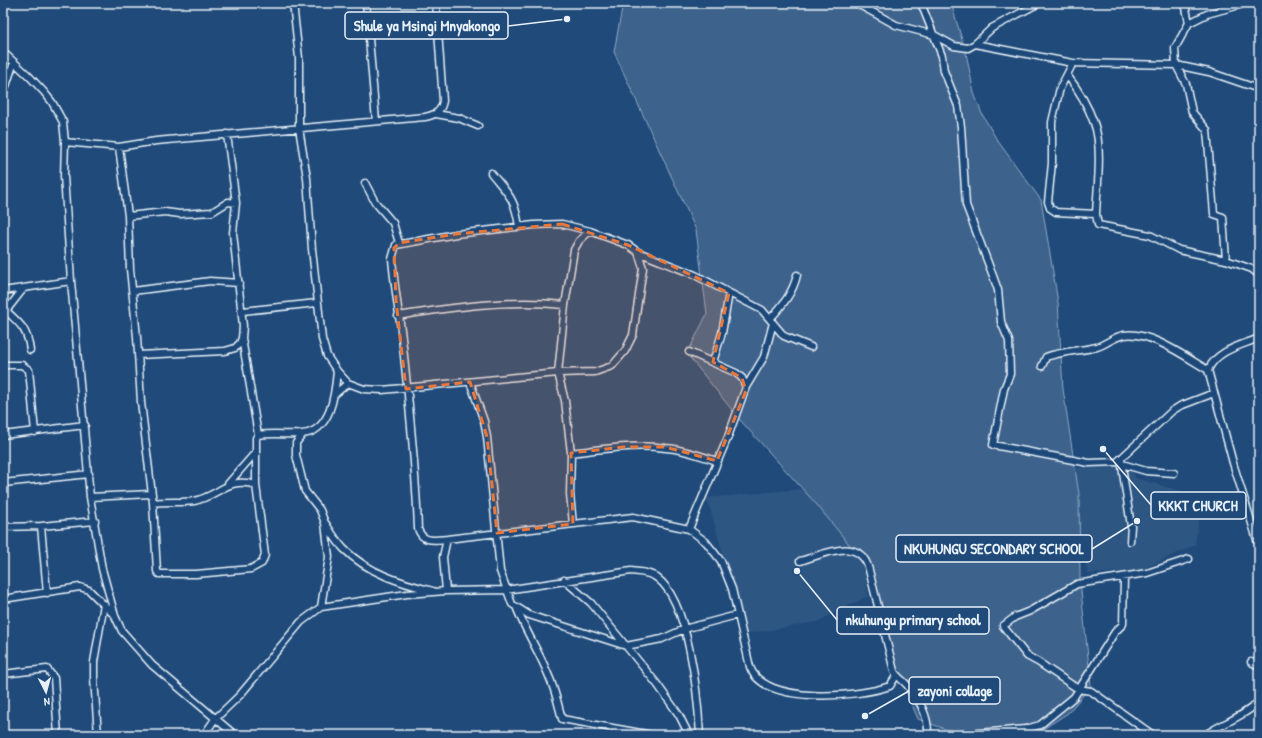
<svg xmlns="http://www.w3.org/2000/svg" width="1262" height="738" font-family="'Patrick Hand',sans-serif">
  <rect width="100%" height="100%" fill="#1f4a7a"/>
  <filter id="ink" filterUnits="userSpaceOnUse"><feTurbulence type="fractalNoise" baseFrequency=".025" numOctaves="2"/><feDisplacementMap in="SourceGraphic" scale="8" xChannelSelector="R" yChannelSelector="G"/><feConvolveMatrix kernelMatrix="1 2 1 2 8 2 1 2 1" color-interpolation-filters="sRGB"/></filter>
  <g filter="url(#ink)">
    <!-- built -->
    <path fill="#2e5683" d="M1130,462L1135,478L1202,497L1195,545L1141,570L1088,574L1067,491L1073,469Z
      M853,484L868,596L817,622L746,634L707,498Z"/>
    <!-- green -->
    <path fill="#3c628c" stroke="#92aac2" d="M623,3H951L966,53L974,93L982,114L997,140L1041,200L1058,302L1063,389L1079,495L1080,581L1091,686L1068,713L1034,735H961L918,719L886,643L870,570L817,505L740,420L687,354L707,314L696,230L614,52Z"/>
    <g fill="none" stroke-linecap="round" stroke-linejoin="round">
      <defs>
        <path id="minor" d="M293,3L299,58V128L307,178L312,249L322,339L327,356L337,371L348,383L364,389L382,390L558,373L595,372L612,366L625,351L633,335L643,268L638,252L628,245L590,231L562,224L534,225L456,234L396,245L392,259C395,292 401,324 404,356C410,413 416,471 418,529C423,543 434,540 447,539L633,517L689,529L706,542L721,561L732,589L750,667C764,706 859,697 890,686L896,676
          M366,3L376,121
          M856,3L896,25L934,35L954,46L968,48L975,44L1073,63L1176,65L1209,72L1259,89
          M921,3L942,56L944,71L958,106L961,127L966,205L993,276L998,290L1001,322L1009,341L1010,374L1004,389L993,445L1089,463L1117,462L1172,411L1180,406L1214,393
          M1185,3L1189,23
          M975,44L992,28L1039,3
          M3,52L29,76L44,92L52,102L63,122L65,142L64,176L71,281L90,497L102,569L115,616L122,631L152,665L235,735
          M1073,63L1060,88L1052,122V163L1048,202L1050,208L1056,212L1096,214
          M1067,75C1078,89 1088,106 1094,123C1103,146 1097,189 1096,214L1098,225L1150,235L1179,250L1226,260L1252,269L1259,275
          M3,95L14,62
          M436,114L459,118L478,126
          M65,142L119,147L156,141L425,117C435,115 441,112 443,101L436,3
          M119,147L128,216L130,269L137,337L141,402L153,503L157,571L159,574H196L251,569L262,563L265,555L256,485V438L258,435C272,433 287,435 302,434C331,432 335,394 337,371
          M491,173C509,195 515,198 519,227
          M365,183L375,202L393,223L399,243
          M128,216L165,212L180,214L212,212L228,202L236,203
          M638,252L695,275L762,310L784,336L811,347
          M1226,260L1223,217L1214,214L1207,130L1192,112L1186,84L1176,65L1175,48L1189,23L1207,14L1247,3
          M3,291L71,281
          M133,291L210,281L239,283
          M3,308C19,323 27,327 30,350
          M6,311L24,288
          M243,311L317,303
          M398,316C454,307 509,299 565,305
          M770,319C782,306 793,293 797,275
          M242,338L258,435
          M1259,338C1240,346 1217,350 1208,370L1233,463L1259,546
          M689,352L736,373L742,378L746,387L728,437L689,529
          M138,355L225,351L235,348L240,343L242,338L243,326L233,233L236,203L227,134
          M713,362L722,333L729,293
          M3,365H22L29,370L35,432
          M1042,366L1046,357C1063,351 1080,351 1097,347C1107,344 1113,337 1124,335C1149,330 1187,358 1208,370
          M470,382L484,421L487,437L500,571L512,604L529,615L626,646L662,639L684,629L737,615
          M746,387L764,357L773,323
          M335,394L348,383
          M303,434L296,443V455L305,491L320,510L325,523L329,557L321,607
          M3,435L85,425
          M571,453C602,449 635,444 666,448C684,449 700,456 717,461
          M1121,460L1131,526L1130,541
          M1122,464L1146,471L1174,473
          M3,483L89,474
          M228,484L255,453
          M90,497L151,494
          M153,503C166,501 181,503 194,501C219,496 228,476 256,485
          M326,524C331,532 337,542 344,549C368,573 401,583 433,591
          M573,524L570,494L571,453L565,401L558,373L565,305L574,250L579,241L590,231
          M41,526L47,593
          M3,527L41,526L95,521
          M800,561C825,554 860,535 869,570L894,671C897,677 903,680 907,685C919,698 929,717 928,735
          M564,580L591,603L657,684L679,715L689,735
          M446,591L443,557L447,539
          M3,599L80,587L89,590L114,615
          M517,609C526,632 539,652 548,674C555,689 558,704 562,719L652,735
          M1251,662L1259,666
          M3,674L47,669L54,678L58,735
          M98,735L94,678V662L104,604
          M204,735L215,719L240,695L301,622L321,607L407,594L446,591L506,590L631,571C640,572 650,572 657,578C689,601 698,697 700,735
          M956,735L1026,729L1040,725L1074,697L1115,632L1123,624L1124,577
          M1153,735L1091,691L1078,689L1038,662L1027,656L1003,626L1015,617L1030,611L1077,584L1147,573L1189,559
          M1205,735C1221,724 1247,715 1259,701"/>
      </defs>
      <!-- minor casing -->
      <use href="#minor" stroke="#e8f1f8" stroke-width="9"/>
      <!-- minor -->
      <use href="#minor" stroke="#1f4a7a" stroke-width="6"/>
    </g>
  </g>
  <!-- marked area -->
  <path fill="#e8773b" fill-opacity="0.2" stroke="#e8773b" stroke-width="3" stroke-dasharray="8 5" stroke-linejoin="round" d="M562,224L628,245L729,293L713,362L742,378L746,391L717,461L665,447H623L571,453L573,524L497,533L487,437L470,382L406,389L396,301L394,248L399,243L456,234Z"/>
  <!-- callouts -->
  <path fill="none" stroke="#e8f1f8" stroke-width="1.5" d="M567 19L508 26M1103 449L1151 505M1137 521L1092 549M797 571L837 620M865 716L909 691"/>
  <g fill="#e8f1f8" stroke="#1f4a7a" stroke-width="1.5">
    <circle cx="567" cy="19" r="4"/>
    <circle cx="1103" cy="449" r="4"/>
    <circle cx="1137" cy="521" r="4"/>
    <circle cx="797" cy="571" r="4"/>
    <circle cx="865" cy="716" r="4"/>
  </g>
  <g fill="#1f4a7a" stroke="#e8f1f8" stroke-width="1.5">
    <rect x="345" y="12" width="163" height="27" rx="4"/>
    <rect x="1151" y="492" width="95" height="27" rx="4"/>
    <rect x="896" y="535" width="196" height="27" rx="4"/>
    <rect x="837" y="607" width="152" height="27" rx="4"/>
    <rect x="909" y="677" width="91" height="27" rx="4"/>
  </g>
  <g font-size="15" text-anchor="middle" font-weight="bold" fill="#e8f1f8">
    <text x="427" y="31">Shule ya Msingi Mnyakongo</text>
    <text x="1198" y="511">KKKT CHURCH</text>
    <text x="994" y="554">NKUHUNGU SECONDARY SCHOOL</text>
    <text x="913" y="625">nkuhungu primary school</text>
    <text x="955" y="696">zayoni collage</text>
  </g>
  <!-- margin -->
  <rect width="1262" height="738" fill="none" stroke="#1f4a7a" stroke-width="16"/>
  <rect x="8" y="8" width="1246" height="722" fill="none" stroke="#e8f1f8" stroke-width="1.5" filter="url(#ink)"/>
  <!-- north arrow -->
  <g transform="translate(46 692) rotate(174)" stroke="#1f4a7a" stroke-width="3" paint-order="stroke">
  <path d="M0-3L7 15L0 10L-7 15Z" fill="#e8f1f8"/>
  <text y="-6" font-size="11" font-weight="bold" text-anchor="middle" fill="#e8f1f8">N</text>
  </g>
</svg>
